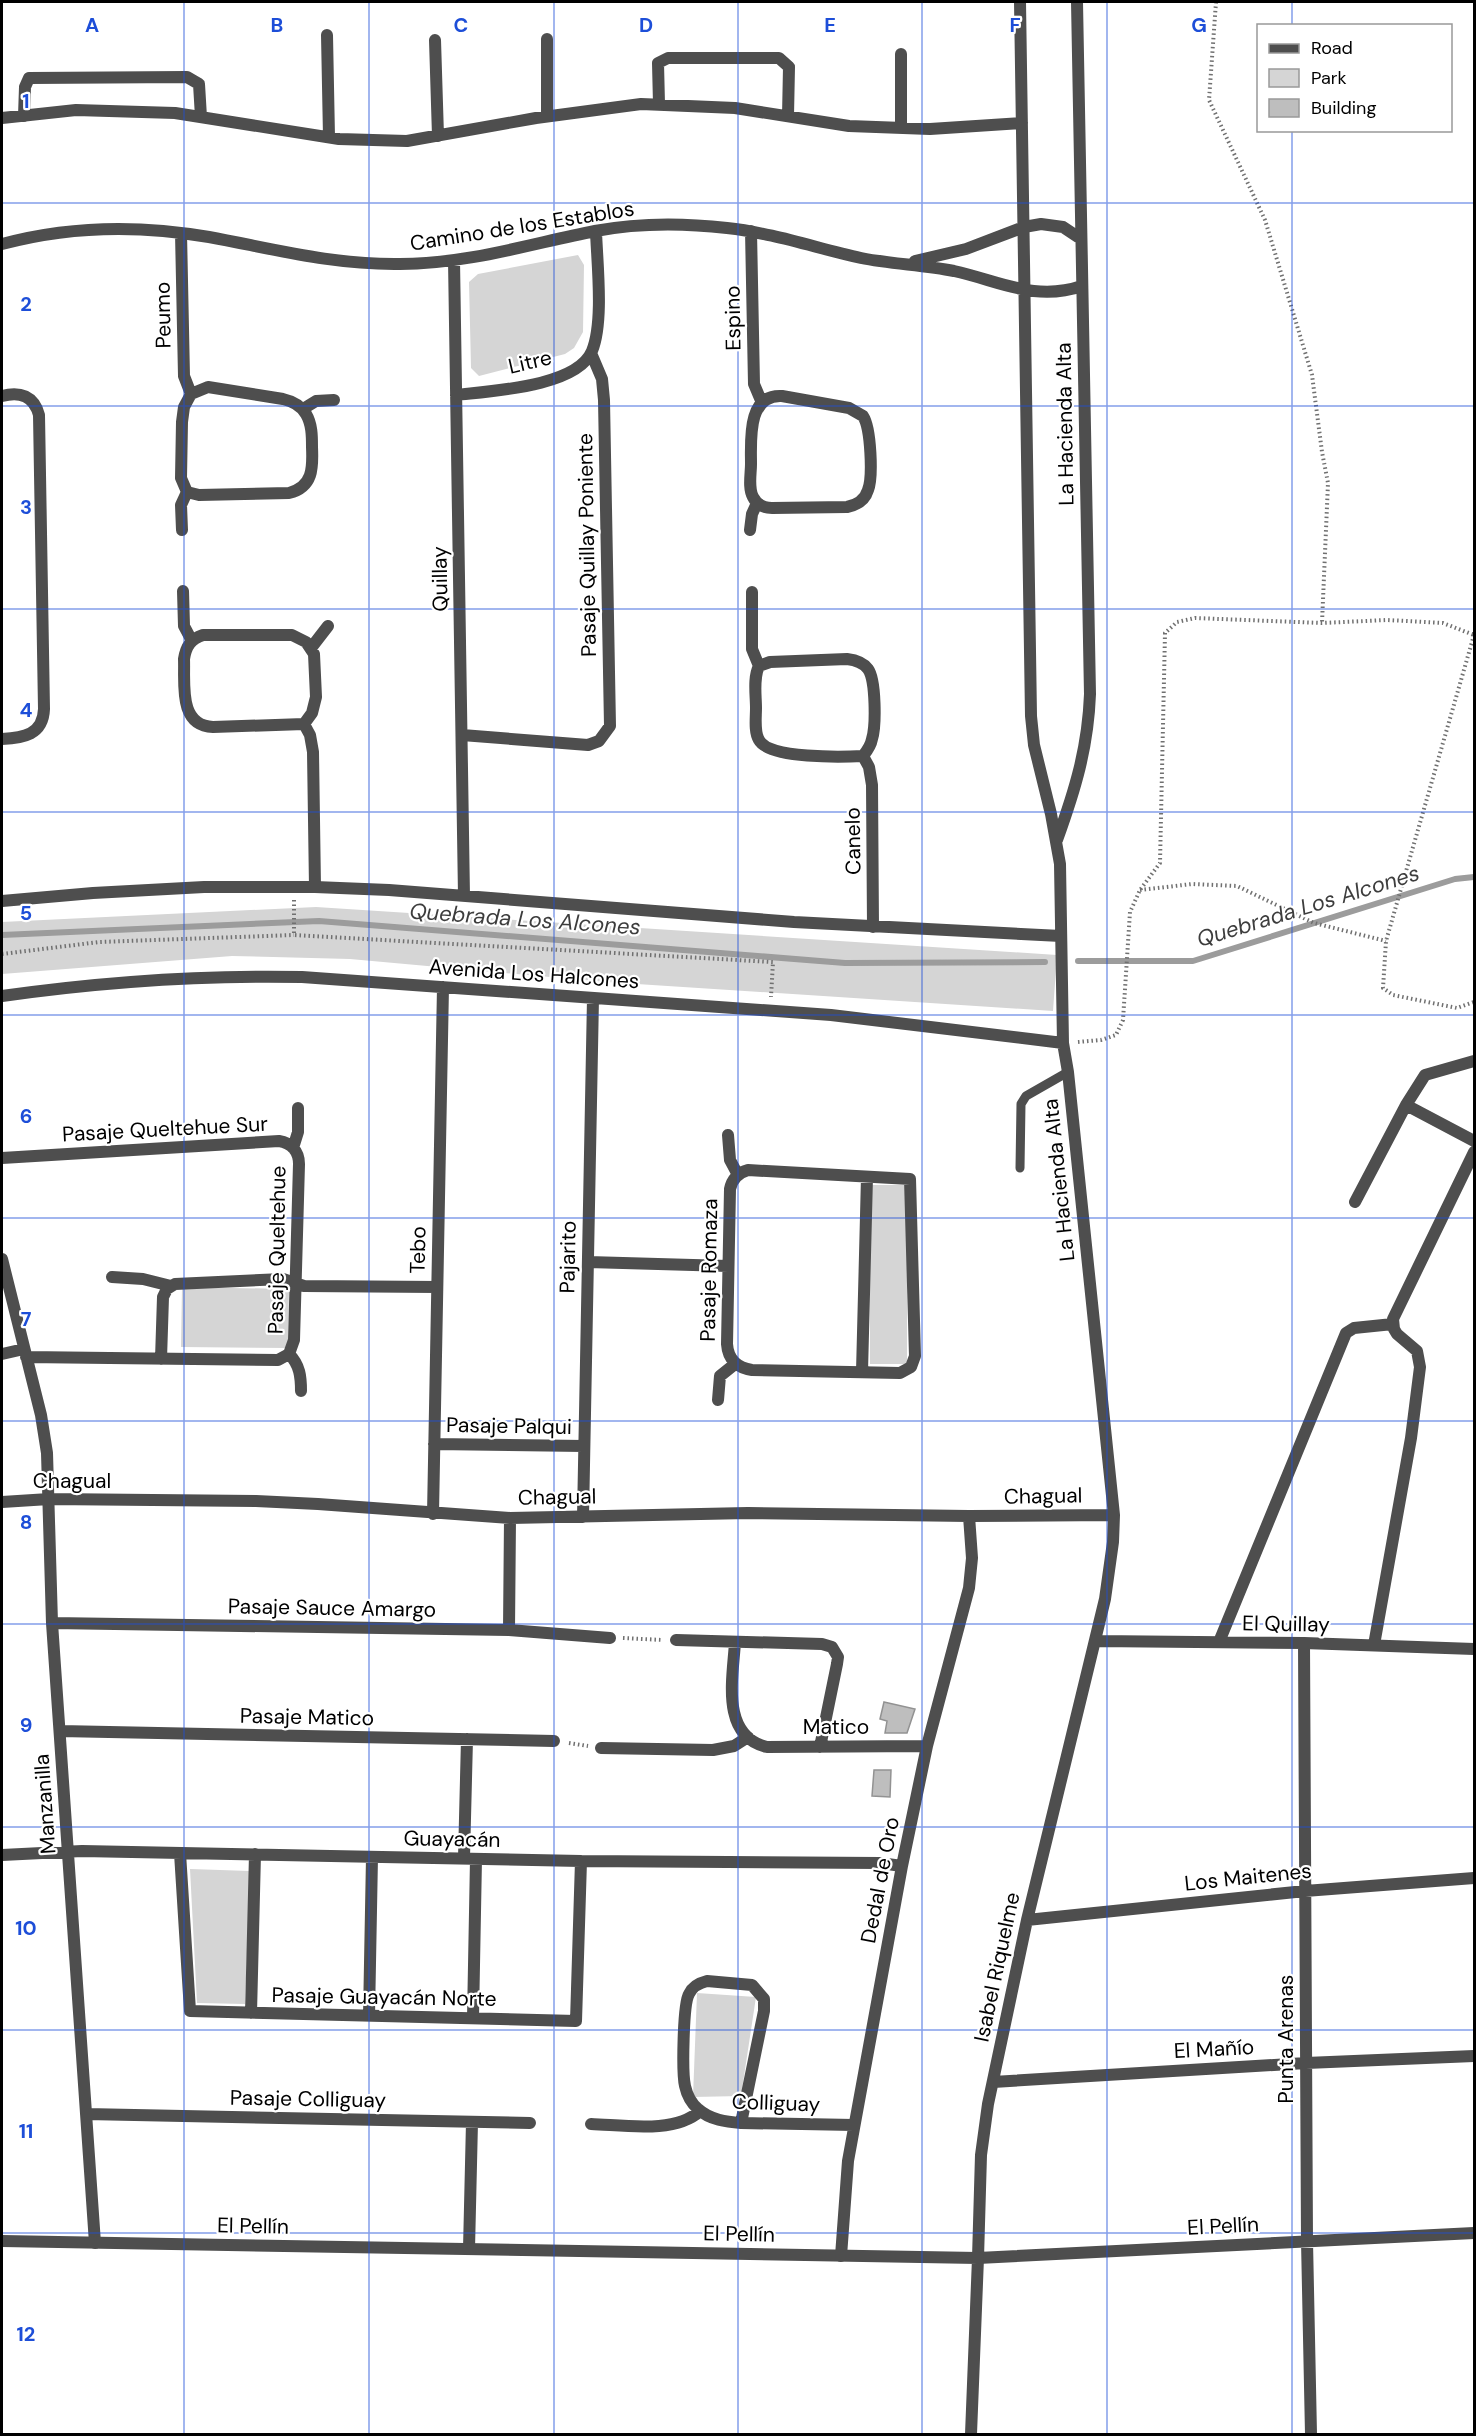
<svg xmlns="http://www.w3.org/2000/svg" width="1476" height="2436" font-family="'DM Sans',sans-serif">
  <rect width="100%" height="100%" fill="#fff"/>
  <!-- green -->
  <path fill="#d5d5d5" d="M578,255L584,265L583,332L574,348L565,354L479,376L471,368L469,282L478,274Z
    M316,907L1057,955L1053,1011L606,982L350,959L232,956L2,974V922Z
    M870,1185H907V1364H870Z
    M182,1287L289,1289L288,1348L181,1347Z
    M190,1869L250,1871L245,2004L197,2003Z
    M697,1993L756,1997L741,2096L693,2097Z"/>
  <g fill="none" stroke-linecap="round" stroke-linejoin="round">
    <!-- stream -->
    <path stroke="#9c9c9c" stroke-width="6" d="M2,935L319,921L845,963L1045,962
      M1078,961H1193L1455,879L1474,877"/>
  </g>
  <!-- building -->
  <path fill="#bebebe" stroke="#929292" stroke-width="1.5" d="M884,1702L915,1709L907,1733H885L887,1721L880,1719Z
    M874,1770H891L890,1797L872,1796Z"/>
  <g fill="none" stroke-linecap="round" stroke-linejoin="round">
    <!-- path -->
    <path stroke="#707070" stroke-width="4" stroke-dasharray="1.5 3" stroke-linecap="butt" d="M1216,2L1209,100L1265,220L1312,375L1322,452L1328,483L1322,623
      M1474,635L1386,941L1383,988L1393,995L1457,1008L1474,1002
      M1140,890L1192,884L1237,886L1314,923L1386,941
      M294,900V935L773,962L771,997
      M2,954L99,942L294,935
      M1078,1042L1101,1040L1116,1035L1123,1020L1130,912L1140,890L1160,863L1165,633L1177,622L1195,618L1322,623L1387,620L1443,623L1474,635V632
      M623,1638L663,1640
      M569,1743L588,1746"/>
    <!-- service -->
    <path stroke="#4e4e4e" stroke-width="9" d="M1020,1168L1021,1104L1026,1096L1068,1072"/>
    <!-- minor -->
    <path stroke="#4e4e4e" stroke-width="12" d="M1020,2L1031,716L1034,745L1051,814L1060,864L1063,1043L1068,1072L1114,1515L1113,1542L1105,1599L1027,1920L988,2104L981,2155L978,2258L1474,2233
      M327,35L329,137
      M547,39V116
      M435,40L438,136
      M901,54V128
      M659,104L658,63L668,58H779L789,67L788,116
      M24,116L25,87L29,78L187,77L199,84L201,117
      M2,118L76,110L175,113L339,139L407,141L536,118L641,104L735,108L849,126L930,129L1022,123
      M751,231L754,384L762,403
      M181,233L184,376L191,394
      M2,244C69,226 140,225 209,237C274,249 333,265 400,264C467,264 530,244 595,231C637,223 684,223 727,228C773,233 816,248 861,258C891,264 923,265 954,271C1000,281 1035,302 1082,286
      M454,260L464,896
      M915,261L966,249L1024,227L1041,224L1063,227L1081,239
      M208,387L283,399C292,401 301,406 306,414C312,424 312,436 312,447C313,468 313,487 289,493L199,495L187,492L181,478L182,422L184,407L191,394Z
      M456,395C490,391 577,387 592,351C604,322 597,263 596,231
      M2,396C20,391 34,396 39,415L44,709C43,735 23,738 2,739
      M782,396L849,408L863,416C871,428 873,477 868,490C865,500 857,505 847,507L772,508C764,508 757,505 753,497C748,488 751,474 751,464C751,440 747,394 782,396Z
      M303,409L316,401L334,400
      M182,530L181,505L187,492
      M750,530L752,514L757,503
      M183,591L184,626L192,641
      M752,592V649L759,666
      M203,635H292L306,642L314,654L316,697L312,713L304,724L213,727C178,726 185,683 184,659C186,646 191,639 203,635Z
      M311,648L328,626
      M847,659C855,660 863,662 868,669C876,680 876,726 872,739C871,745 867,751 863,756C843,757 769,759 759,740C754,732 756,718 756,708C756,695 753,678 759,666L770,662Z
      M304,724L310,735L313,752L315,887
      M462,735L588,745L599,741L610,726L604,400L602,379L591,353
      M863,756L869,767L872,785L873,927
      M1057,840C1075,790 1088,748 1090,694L1077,2
      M2,901L93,893L204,887H315L389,890L794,922L1061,936
      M2,996C101,982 201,975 302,977L831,1015L1063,1043
      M1406,1105L1425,1075L1474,1061
      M728,1135L730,1160L738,1175
      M293,1148L298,1132V1108
      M2,1158L279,1141C291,1143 299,1151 299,1164L294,1340L289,1354
      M748,1170L910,1179L915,1356L911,1367L900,1373L752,1370C737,1368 728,1359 727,1344L730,1189C732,1179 738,1173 748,1170Z
      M1355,1202L1406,1105L1474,1141
      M2,1259L41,1415L47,1453L52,1623L95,2243
      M588,1262L728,1266
      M112,1277L143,1279L171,1286
      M2,1354L24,1349
      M289,1354C300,1365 301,1377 301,1391
      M26,1357L278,1360L289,1354
      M161,1359L163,1297L167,1289L175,1284L283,1279L304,1286L437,1287
      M862,1372L867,1177
      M718,1400L720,1376L735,1364
      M434,1444L584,1446
      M2,1502L49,1499L256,1501L318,1504L510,1518L748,1513L969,1516L1114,1515
      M433,1514L443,987
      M583,1517L593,998
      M52,1623L509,1630L610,1638
      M509,1630L510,1518
      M676,1640L822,1644L832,1647L838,1657L837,1664L820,1747
      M1096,1641L1304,1643L1474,1649
      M735,1642C733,1677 720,1736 767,1747L927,1746
      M1219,1642L1346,1333L1354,1328L1393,1324
      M1304,1643L1307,2241L1311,2434
      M1374,1645L1411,1438L1420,1367L1417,1351L1397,1334L1394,1329L1393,1319L1474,1152
      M60,1731L554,1741
      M601,1748L713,1750L734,1746L748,1737
      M180,1853L190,2011L576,2021L581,1861
      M2,1855L82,1851L581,1861L880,1863L902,1866
      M464,1858L467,1739
      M1027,1920L1305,1891L1474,1878
      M251,2013L255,1854
      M369,2016L372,1857
      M473,2018L476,1859
      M993,2082L1306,2063L1474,2056
      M86,2114L530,2123
      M741,2123L764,2011V1999L752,1985L707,1981C699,1983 692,1987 689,1994C683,2004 682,2073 685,2086C687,2095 691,2103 698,2109C710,2120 727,2122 741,2123L854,2125
      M591,2124C623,2125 675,2134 700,2111
      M469,2249L472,2122
      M841,2256L848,2161L902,1866L927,1746L969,1588L972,1558L969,1516"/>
    <!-- tertiary -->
    <path stroke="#4e4e4e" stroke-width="12" d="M2,2241L978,2258L971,2434"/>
  </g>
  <!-- grid -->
  <path fill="none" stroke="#1d4ed8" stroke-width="1.5" stroke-opacity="0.55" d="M184,2V2434M369,2V2434M554,2V2434M738,2V2434M922,2V2434M1107,2V2434M1292,2V26M1292,130V2434M2,203H1474M2,406H1474M2,609H1474M2,812H1474M2,1015H1474M2,1218H1474M2,1421H1474M2,1624H1474M2,1827H1474M2,2030H1474M2,2233H1474"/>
  <g text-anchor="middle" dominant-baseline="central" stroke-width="4.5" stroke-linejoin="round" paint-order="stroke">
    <!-- street labels -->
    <g font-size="21" fill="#000" stroke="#fff">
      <text transform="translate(522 226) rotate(-9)">Camino de los Establos</text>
      <text transform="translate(163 315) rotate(-91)">Peumo</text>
      <text transform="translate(733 318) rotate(-91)">Espino</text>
      <text transform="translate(530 362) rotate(-13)">Litre</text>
      <text transform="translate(1065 424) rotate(-91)">La Hacienda Alta</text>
      <text transform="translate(587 545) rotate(-91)">Pasaje Quillay Poniente</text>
      <text transform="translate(440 579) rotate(-91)">Quillay</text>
      <text transform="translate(853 841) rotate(-91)">Canelo</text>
      <text transform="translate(534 974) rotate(4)">Avenida Los Halcones</text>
      <text transform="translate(165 1129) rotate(-3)">Pasaje Queltehue Sur</text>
      <text transform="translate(1059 1180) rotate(-96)">La Hacienda Alta</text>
      <text transform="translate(277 1250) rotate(-89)">Pasaje Queltehue</text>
      <text transform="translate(418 1250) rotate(-89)">Tebo</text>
      <text transform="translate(568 1257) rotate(-89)">Pajarito</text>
      <text transform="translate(709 1270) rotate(-89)">Pasaje Romaza</text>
      <text transform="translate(509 1426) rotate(1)">Pasaje Palqui</text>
      <text x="72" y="1481">Chagual</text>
      <text transform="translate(1043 1496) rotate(-1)">Chagual</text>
      <text transform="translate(557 1497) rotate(-1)">Chagual</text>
      <text transform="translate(332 1608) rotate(1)">Pasaje Sauce Amargo</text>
      <text transform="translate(1286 1624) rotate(1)">El Quillay</text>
      <text transform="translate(307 1717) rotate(1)">Pasaje Matico</text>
      <text x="836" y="1727">Matico</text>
      <text transform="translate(45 1804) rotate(-94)">Manzanilla</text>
      <text transform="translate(452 1839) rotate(1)">Guayacán</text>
      <text transform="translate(1248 1877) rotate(-6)">Los Maitenes</text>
      <text transform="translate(880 1880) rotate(-79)">Dedal de Oro</text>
      <text transform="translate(997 1967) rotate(-78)">Isabel Riquelme</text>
      <text transform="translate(384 1997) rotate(1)">Pasaje Guayacán Norte</text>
      <text transform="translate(1286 2039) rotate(-90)">Punta Arenas</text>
      <text transform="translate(1214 2049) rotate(-3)">El Mañío</text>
      <text transform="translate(308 2099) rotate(1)">Pasaje Colliguay</text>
      <text transform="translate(776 2103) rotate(2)">Colliguay</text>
      <text transform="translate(253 2226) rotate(1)">El Pellín</text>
      <text transform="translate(1223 2226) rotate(-3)">El Pellín</text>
      <text transform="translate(739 2234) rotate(1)">El Pellín</text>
    </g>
    <!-- water labels -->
    <g font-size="22" font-style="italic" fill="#3d3d3d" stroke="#fff">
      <text transform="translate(1308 906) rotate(-17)">Quebrada Los Alcones</text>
      <text transform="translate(525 919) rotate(4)">Quebrada Los Alcones</text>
    </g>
  </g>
  <g font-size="20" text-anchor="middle" font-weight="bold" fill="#1d4ed8" stroke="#fff" stroke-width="4.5" stroke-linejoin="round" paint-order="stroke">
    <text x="92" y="32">A</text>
    <text x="277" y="32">B</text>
    <text x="461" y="32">C</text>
    <text x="646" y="32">D</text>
    <text x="830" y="32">E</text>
    <text x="1015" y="32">F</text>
    <text x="1199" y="32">G</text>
    <text x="26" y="108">1</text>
    <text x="26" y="311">2</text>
    <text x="26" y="514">3</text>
    <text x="26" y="717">4</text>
    <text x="26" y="920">5</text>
    <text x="26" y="1123">6</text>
    <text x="26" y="1326">7</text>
    <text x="26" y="1529">8</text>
    <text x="26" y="1732">9</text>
    <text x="26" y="1935">10</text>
    <text x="26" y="2138">11</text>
    <text x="26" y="2341">12</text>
  </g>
  <!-- border -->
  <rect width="1476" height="2436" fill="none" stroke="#000000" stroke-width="6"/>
  <!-- legend -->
  <rect x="1257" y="24" width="195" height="108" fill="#ffffff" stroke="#999999" stroke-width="1.5"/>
  <rect x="1269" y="44" width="30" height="9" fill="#4e4e4e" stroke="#999999" stroke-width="1.5"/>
  <text x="1311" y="54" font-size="18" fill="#000000">Road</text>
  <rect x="1269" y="69" width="30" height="18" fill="#d5d5d5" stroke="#999999" stroke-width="1.5"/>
  <text x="1311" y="84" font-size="18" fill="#000000">Park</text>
  <rect x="1269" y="99" width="30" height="18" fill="#bebebe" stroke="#999999" stroke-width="1.5"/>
  <text x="1311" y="114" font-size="18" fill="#000000">Building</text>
</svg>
